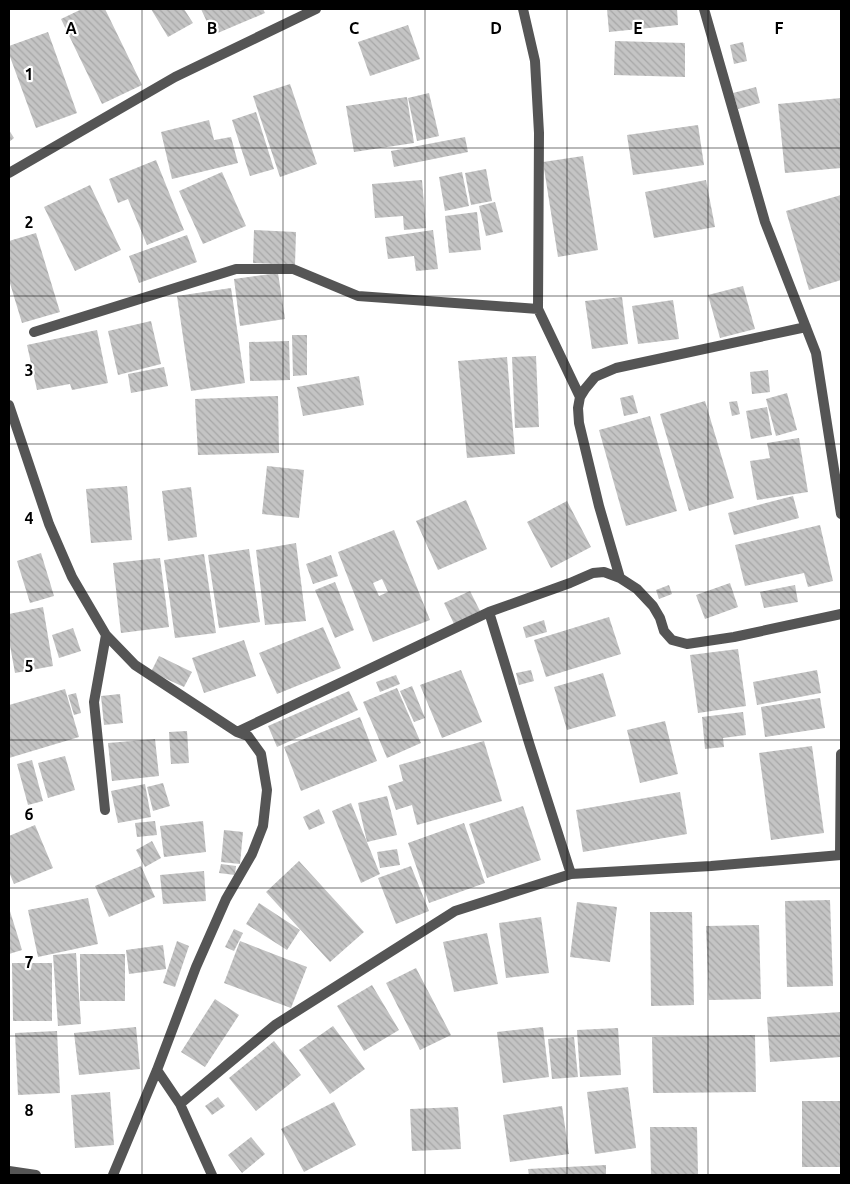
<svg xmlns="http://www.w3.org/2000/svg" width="850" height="1184" font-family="Ubuntu,sans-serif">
  <defs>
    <pattern id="building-back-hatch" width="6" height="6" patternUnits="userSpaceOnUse" patternTransform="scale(1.25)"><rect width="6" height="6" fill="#c4c4c4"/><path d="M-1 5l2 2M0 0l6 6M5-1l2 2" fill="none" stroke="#a7a7a7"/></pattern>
  </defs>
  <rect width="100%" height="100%" fill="#fff"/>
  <!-- building -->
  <path fill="url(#building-back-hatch)" fill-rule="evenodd" d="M82,9H105L142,85L102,104L61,19Z
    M151,9H184L193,23L168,37Z
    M201,9H263L265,13L213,35Z
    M607,9H677L678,25L609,32Z
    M408,25L420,59L370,76L358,42Z
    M48,32L77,113L36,128L9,54V46Z
    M615,41L685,43V77L614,75Z
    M743,42L747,61L734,64L730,45Z
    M290,84L317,164L280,177L253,96Z
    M756,87L760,103L738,109L733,93Z
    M429,93L439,136L417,141L408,98Z
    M407,97L414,143L354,152L346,106Z
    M841,98V168L785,173L778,104Z
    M256,112L274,169L250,176L232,120Z
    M209,120L214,140L231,137L238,163L172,179L161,132Z
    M698,125L704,165L633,175L627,135Z
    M9,130L14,138L9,142Z
    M465,137L468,152L394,167L391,151Z
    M583,156L598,250L558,257L543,162Z
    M156,160L184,230L147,245L128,199L118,203L109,179Z
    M486,169L492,201L471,205L465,173Z
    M222,172L246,226L203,244L179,191Z
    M462,172L469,206L445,211L439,177Z
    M422,180L426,228L404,230L403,216L375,218L372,184Z
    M706,180L715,227L654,238L645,192Z
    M90,185L121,250L75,271L44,207Z
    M841,195V280L809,290L786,211Z
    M495,202L503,232L486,236L479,206Z
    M477,212L481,250L449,253L445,216Z
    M254,230L296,232L295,265L253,263Z
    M433,230L438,269L416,271L414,256L388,259L385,237Z
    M36,233L60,312L22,323L9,280V241Z
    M187,235L197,262L139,283L129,256Z
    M278,273L285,319L240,326L234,279Z
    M743,286L755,329L720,338L708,295Z
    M231,288L245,383L191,391L177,296Z
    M622,297L628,344L592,349L585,301Z
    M673,300L679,339L638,344L632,306Z
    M151,321L161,364L118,375L108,331Z
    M97,330L108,383L72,390L70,384L37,390L27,345Z
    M292,335H307V375L293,376Z
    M289,341L290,380L250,381L249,342Z
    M536,356L539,427L515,428L512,357Z
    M507,357L515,454L467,458L458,361Z
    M164,367L168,386L131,393L128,374Z
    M768,370L770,392L752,394L750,372Z
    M359,376L364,405L303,416L297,387Z
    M787,393L797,430L776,436L766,399Z
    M633,395L638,413L624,416L620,398Z
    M278,396L279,453L198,455L195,399Z
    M705,401L734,498L689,511L660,414Z
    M737,401L740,414L732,416L729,402Z
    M767,407L772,435L751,439L746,411Z
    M650,416L677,511L626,526L599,430Z
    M799,438L808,492L757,500L750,461L770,458L767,443Z
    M267,466L304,470L299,518L262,514Z
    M127,486L132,540L91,543L86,489Z
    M191,487L197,537L168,541L162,491Z
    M793,496L799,518L734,535L728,513Z
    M466,500L487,549L438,570L416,521Z
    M567,501L591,547L551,568L527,522Z
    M820,525L833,581L808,587L804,573L745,586L735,545Z
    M394,530L430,620L373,642L338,552ZM382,579L388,592L379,596L373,583Z
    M296,543L306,621L265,625L256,550Z
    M249,549L260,622L219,628L208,555Z
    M41,553L54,596L30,603L17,561Z
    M204,554L216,633L175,638L164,560Z
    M331,555L338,576L313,584L306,564Z
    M160,558L169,627L121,633L113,563Z
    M335,582L354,630L335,638L315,590Z
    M730,583L738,607L705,619L696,595Z
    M669,585L672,594L659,599L656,590Z
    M795,585L798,602L764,608L760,592Z
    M470,591L480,611L454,624L444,603Z
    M43,607L53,666L15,673L9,640V614Z
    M609,617L621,654L546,677L534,640Z
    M544,620L547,632L526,638L523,627Z
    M323,627L341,668L277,694L259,653Z
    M73,628L81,651L59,658L52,635Z
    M244,640L256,676L204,693L192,658Z
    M738,649L746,706L698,713L690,655Z
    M159,656L192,672L184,687L151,672Z
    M461,670L482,722L442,738L420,685Z
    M531,670L534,681L519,685L516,673Z
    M817,670L821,693L757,705L753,682Z
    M603,673L616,716L567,730L554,687Z
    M396,675L400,684L380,692L376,682Z
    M412,686L425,718L414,722L400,691Z
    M397,688L421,743L387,758L363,702Z
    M65,689L79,737L9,758V705Z
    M349,691L358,710L277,747L268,726Z
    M76,693L81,713L74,715L68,695Z
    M120,694L123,723L104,725L101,696Z
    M820,698L825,728L765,737L761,707Z
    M743,712L746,735L723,738L724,747L705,749L702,717Z
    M360,717L377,761L301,791L284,747Z
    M665,721L678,774L640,783L627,730Z
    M187,731L189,763L171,764L169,732Z
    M155,739L159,776L112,781L108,743Z
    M484,741L502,801L417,825L412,805L396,810L388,786L403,781L399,765Z
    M812,746L824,833L771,840L759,753Z
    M65,756L75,790L48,798L38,763Z
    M32,760L43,801L28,805L17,764Z
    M163,783L170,806L153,811L147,787Z
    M145,784L151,817L118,823L111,791Z
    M680,792L687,834L583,852L576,810Z
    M387,796L397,835L367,842L358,803Z
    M351,803L380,874L361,883L332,811Z
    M523,806L541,860L487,878L469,824Z
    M319,809L325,823L309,830L303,817Z
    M155,821L157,835L137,837L135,823Z
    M203,821L206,852L164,857L160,826Z
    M464,823L485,883L429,903L408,843Z
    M35,825L53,868L14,884L9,872V836Z
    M224,830L243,832L240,864L221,862Z
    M152,841L161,858L145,867L136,850Z
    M397,849L400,865L380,868L377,852Z
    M299,861L364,932L330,962L266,892Z
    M221,864L236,866L235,875L219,873Z
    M141,866L155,897L109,917L95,886Z
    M411,866L429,911L396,924L378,878Z
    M204,871L206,901L163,904L160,875Z
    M88,898L98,944L38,957L28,910Z
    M830,900L833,986L787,987L785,901Z
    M577,902L617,907L610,962L570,957Z
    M259,903L300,930L287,950L246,924Z
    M9,908L22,950L9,954Z
    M650,912H692L694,1005L651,1006Z
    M541,917L549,973L506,978L499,923Z
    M759,925L761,999L709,1000L706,926Z
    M234,929L243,933L234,951L225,947Z
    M487,933L498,984L454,992L443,942Z
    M177,941L189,946L175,987L163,983Z
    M240,941L307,967L291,1008L224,983Z
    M163,945L166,969L129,974L126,950Z
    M76,953L81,1024L58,1026L53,955Z
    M80,954H125V1001H80Z
    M12,963H52V1021H13Z
    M416,968L451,1035L420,1050L386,983Z
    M372,985L399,1030L364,1051L337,1006Z
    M215,999L239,1015L205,1067L181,1052Z
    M841,1012V1057L770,1062L767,1017Z
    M333,1026L365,1069L330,1094L299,1050Z
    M136,1027L140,1069L79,1075L74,1033Z
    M543,1027L549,1077L503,1083L497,1032Z
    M618,1028L621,1075L580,1077L577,1030Z
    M57,1031L60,1093L18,1095L15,1033Z
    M755,1035L756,1092L653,1093L652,1037Z
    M574,1037L578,1077L552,1079L548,1039Z
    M274,1041L301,1075L256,1111L229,1078Z
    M628,1087L636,1148L595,1154L587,1092Z
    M110,1092L114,1145L75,1148L71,1095Z
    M218,1097L225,1106L212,1115L205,1106Z
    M802,1101H841V1167H802Z
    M334,1102L356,1145L304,1172L281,1129Z
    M562,1106L569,1154L510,1162L503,1115Z
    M458,1107L461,1149L412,1151L410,1109Z
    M650,1127H697L698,1175H651Z
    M251,1137L265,1154L242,1173L228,1155Z
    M606,1165V1175H529L528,1169Z"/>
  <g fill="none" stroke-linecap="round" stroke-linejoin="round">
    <!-- minor -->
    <path stroke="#555" stroke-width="10" d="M523,9L535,61L539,133L538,309L580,397
      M704,9L765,222L816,353L841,514
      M9,173L175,77L316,9
      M34,332L236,269H293L358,296L538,309
      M9,405L49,524L72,577L106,635L135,665L237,732L248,736L261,754L267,790L263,826L252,854L226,899L196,967L157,1070L113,1175
      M620,578L599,506L579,423L578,408L580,397L585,389L595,377L616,368L806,327
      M489,612L530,746L571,874
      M237,732L489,612L570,583L593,573L604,572L620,578L637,589L653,606L660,618L664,631L672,640L687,644L734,637L841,614
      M105,810L94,702L106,635
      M840,854L841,754
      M157,1070L180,1104L212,1175
      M180,1104L275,1025L455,911L571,874L711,866L841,855
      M9,1171L36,1175"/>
  </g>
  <!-- grid -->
  <path fill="none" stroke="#000" stroke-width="1" stroke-opacity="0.55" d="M142,9V1175M283,9V1175M425,9V1175M567,9V1175M708,9V1175M9,148H841M9,296H841M9,444H841M9,592H841M9,740H841M9,888H841M9,1036H841"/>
  <g font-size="16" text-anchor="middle" font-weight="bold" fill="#000" stroke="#fff" stroke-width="4.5" stroke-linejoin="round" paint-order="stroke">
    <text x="71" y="34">A</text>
    <text x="212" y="34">B</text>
    <text x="354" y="34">C</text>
    <text x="496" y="34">D</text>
    <text x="638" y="34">E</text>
    <text x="779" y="34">F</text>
    <text x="29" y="80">1</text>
    <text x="29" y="228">2</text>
    <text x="29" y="376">3</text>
    <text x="29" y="524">4</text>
    <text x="29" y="672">5</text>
    <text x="29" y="820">6</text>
    <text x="29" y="968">7</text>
    <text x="29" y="1116">8</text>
  </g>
  <!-- border -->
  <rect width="850" height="1184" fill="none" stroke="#000000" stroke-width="20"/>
</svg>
